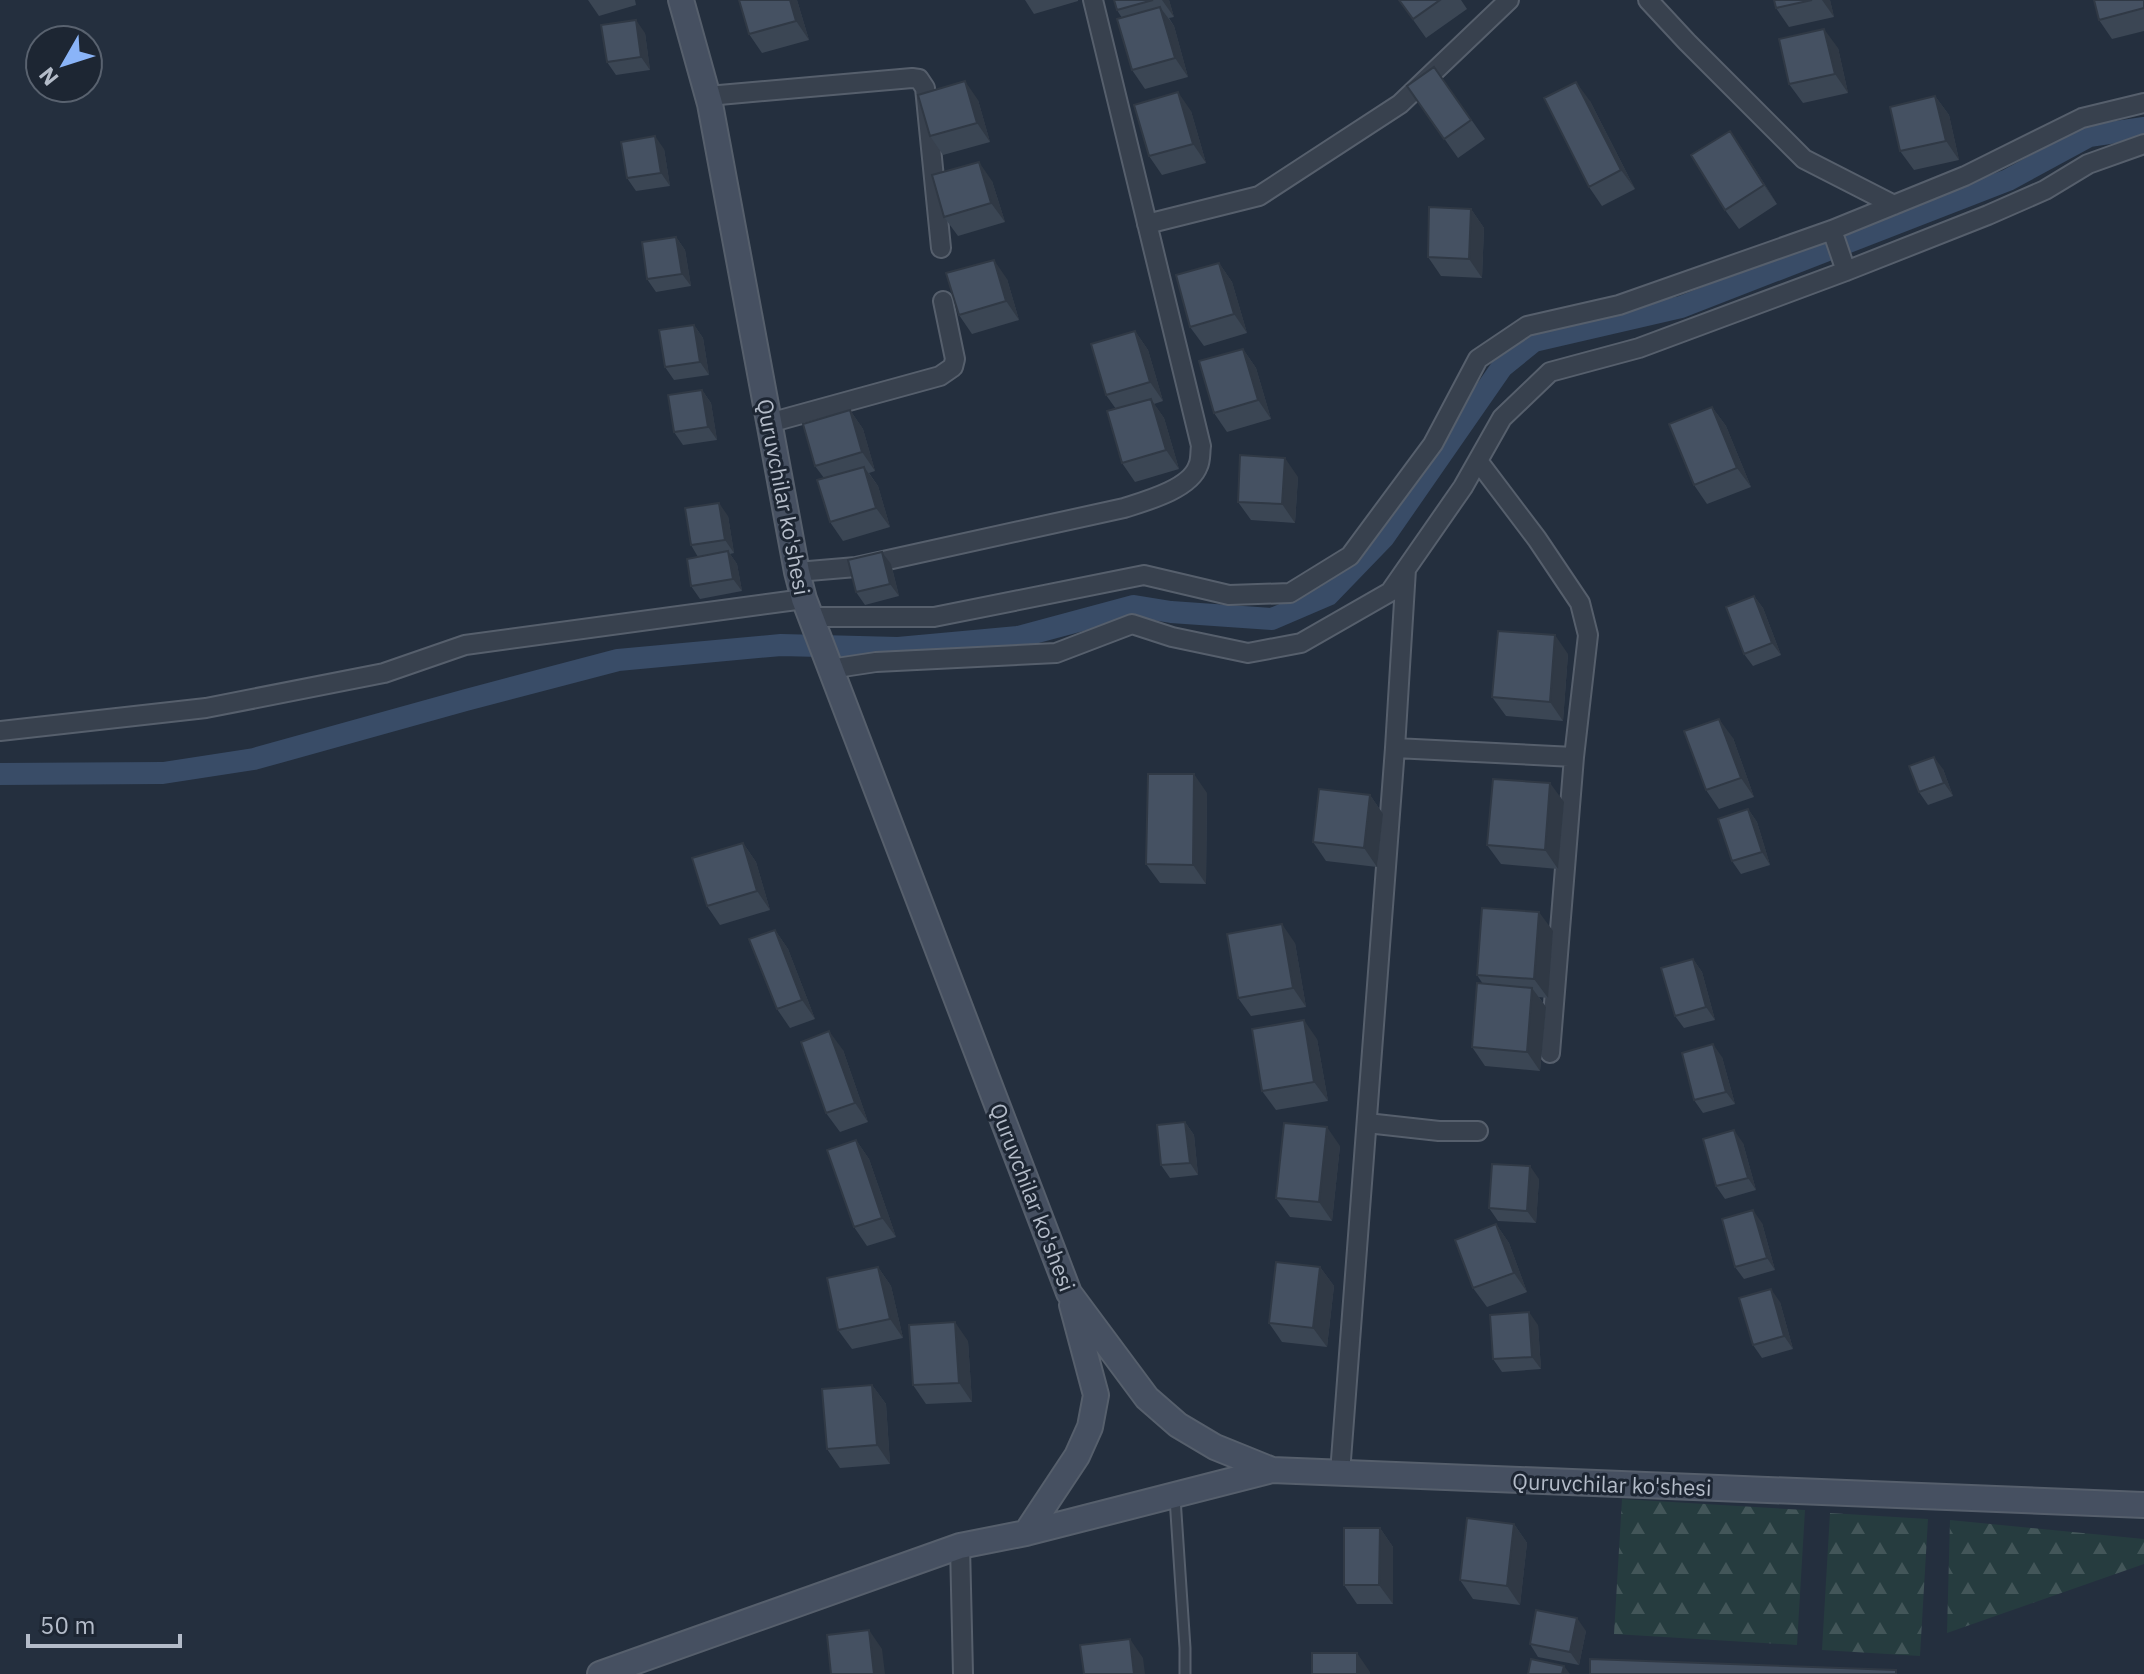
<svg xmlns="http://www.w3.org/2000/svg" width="2144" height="1674" font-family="'IBM Plex Sans',sans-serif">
  <defs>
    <pattern id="forest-firs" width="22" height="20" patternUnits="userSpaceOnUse" patternTransform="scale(2)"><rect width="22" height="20" fill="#263c3f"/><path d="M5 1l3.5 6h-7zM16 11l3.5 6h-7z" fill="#435659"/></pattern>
  </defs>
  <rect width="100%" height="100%" fill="#242f3e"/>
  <!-- forest -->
  <path fill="url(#forest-firs)" d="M1622,1499L1805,1510L1797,1645L1614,1634Z
    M1830,1513L1928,1519L1920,1656L1822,1650Z
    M1950,1520L2144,1539V1564L1947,1633Z"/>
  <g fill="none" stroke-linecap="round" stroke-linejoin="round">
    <!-- canal -->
    <path stroke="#394c67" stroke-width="22" d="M0,774L163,773L254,759L466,700L618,660L781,645L898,648L1018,637L1134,606L1171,612L1272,619L1328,595L1384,537L1502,367L1534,341L1681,307L2008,180L2089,136L2144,128"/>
    <defs>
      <path id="lane" d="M1175,1498L1185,1648V1674"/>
      <path id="street" d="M1648,0L1687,42L1804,159L1894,205
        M708,96L912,78L919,79L925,88L941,248
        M1147,224L1259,196L1400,104L1509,0
        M1832,230L1846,271
        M769,423L940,376L953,367L955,359L943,301
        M1478,461L1537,539L1580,603L1588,635L1574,757L1550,1053
        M797,572L856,567L1124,508C1146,501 1190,489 1198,466C1201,460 1200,452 1201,446L1093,0
        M810,617H934L1144,575L1229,595L1290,593L1350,556L1433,444L1478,359L1527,326L1619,305L1832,230L1965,176L2082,118L2144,103
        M830,669L876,662L1056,653L1132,624L1172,637L1248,653L1301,643L1390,592L1463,487L1502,418L1550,372L1639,348L1846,271L1988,215L2045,190L2088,164L2144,144
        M0,731L206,708L384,673L465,645L804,599
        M1395,748L1574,757
        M1367,1123L1439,1131H1478
        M1340,1473L1395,748L1406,569
        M960,1546L963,1674"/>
      <path id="secondary" d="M681,0L710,104L797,572L804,599L1069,1293L1147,1398L1178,1425L1215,1447L1272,1470L2144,1505
        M1026,1533L1077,1456L1090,1427L1096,1395L1072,1305
        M600,1674L960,1546L1026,1533L1272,1470"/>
    </defs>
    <!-- lane casing -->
    <use href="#lane" stroke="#565f6c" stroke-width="13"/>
    <!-- street casing -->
    <use href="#street" stroke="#565f6c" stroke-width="22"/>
    <!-- secondary casing -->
    <use href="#secondary" stroke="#565f6c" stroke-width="28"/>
    <!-- lane -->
    <use href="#lane" stroke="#38414e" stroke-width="9"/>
    <!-- street -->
    <use href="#street" stroke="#38414e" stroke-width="18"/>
    <!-- secondary -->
    <use href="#secondary" stroke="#465061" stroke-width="24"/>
  </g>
  <!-- wall -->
  <path fill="#3b4654" d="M588,0H635L636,5L599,16Z
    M797,0L809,40L762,53L749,34Z
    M1025,0H1078V1L1034,14Z
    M1114,0H1169L1174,17L1169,18L1174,26L1188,77L1145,89L1132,70L1122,18L1117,10Z
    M1399,0H1461L1467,9L1426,38Z
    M1774,0H1830L1834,17L1789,27L1776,8Z
    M2144,0V31L2112,39L2099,20Z
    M645,33L650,70L616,75L607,62Z
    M1838,48L1848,93L1803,103L1789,84Z
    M1434,67L1485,139L1458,158L1407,86Z
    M1935,96L1949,115L1959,160L1914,170L1900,151Z
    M978,100L990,142L943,155L930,136Z
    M1590,101L1635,189L1602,206L1589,187Z
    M1191,111L1206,163L1162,175L1149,156Z
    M664,149L670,186L636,191L627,178Z
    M1743,150L1777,204L1739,229L1725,210Z
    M992,181L1005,222L958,236L944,217Z
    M1471,209L1484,228L1482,278L1441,276L1428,257Z
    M676,237L685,250L691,286L656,292L647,279Z
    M1219,263L1232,282L1247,333L1204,346L1190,327Z
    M1007,279L1019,320L972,334L959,315Z
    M694,325L703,338L709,375L674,380L665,367Z
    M1135,331L1148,350L1163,401L1154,404L1164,418L1179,469L1135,482L1122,463L1116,409L1106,395Z
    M1243,349L1256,368L1271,419L1227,432L1214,413Z
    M702,390L711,403L717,440L683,445L674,432Z
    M1712,407L1726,426L1751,487L1707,504L1694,485Z
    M850,410L863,429L875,471L869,473L878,486L890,527L843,541L830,522L824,478L815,466Z
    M1298,477L1295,523L1251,520L1238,502Z
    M728,516L734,553L730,554L737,564L742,591L700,599L691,586L698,557L691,545Z
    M882,552L891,564L899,596L865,605L856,592Z
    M1754,596L1763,608L1781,655L1753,666L1744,654Z
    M1568,654L1563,721L1506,716L1492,697Z
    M1733,738L1754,797L1719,809L1706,790Z
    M1943,769L1953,796L1928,805L1919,792Z
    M1207,793L1206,884L1160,883L1146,864Z
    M1370,795L1383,814L1377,867L1326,861L1313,842Z
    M1564,802L1558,869L1501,864L1487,845Z
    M1748,809L1757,822L1770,865L1741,874L1732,861Z
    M743,843L756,862L770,910L720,925L707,906Z
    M775,930L788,949L815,1019L790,1028L777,1009Z
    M1553,931L1548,998L1539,997L1546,1007L1540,1071L1485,1066L1472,1047L1483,984L1477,975Z
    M1295,943L1306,1007L1251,1016L1238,998Z
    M1693,959L1702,972L1715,1020L1684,1028L1675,1016Z
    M1317,1039L1328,1101L1276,1110L1262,1091Z
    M843,1050L868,1122L840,1132L826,1113Z
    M1722,1057L1735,1104L1703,1113L1694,1100Z
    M1185,1122L1194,1135L1198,1175L1170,1178L1161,1165Z
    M856,1140L869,1159L896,1237L867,1246L854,1227Z
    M1743,1143L1756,1190L1725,1199L1716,1186Z
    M1340,1146L1332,1221L1290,1217L1276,1198Z
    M1539,1179L1536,1223L1498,1221L1489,1208Z
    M1762,1223L1775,1270L1744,1279L1735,1267Z
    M1496,1224L1509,1243L1527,1292L1487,1307L1473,1288Z
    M878,1267L891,1286L903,1338L852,1349L838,1330Z
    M1320,1267L1334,1286L1327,1347L1282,1342L1269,1323Z
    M1780,1302L1793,1349L1762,1358L1753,1345Z
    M1538,1325L1541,1369L1502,1372L1493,1359Z
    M968,1341L972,1402L926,1404L913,1385Z
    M872,1385L886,1404L890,1464L840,1468L827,1449Z
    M1514,1524L1527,1543L1520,1605L1473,1599L1460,1580Z
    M1380,1528L1393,1547V1604H1357L1344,1585Z
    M1586,1631L1579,1665L1538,1657L1530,1644Z"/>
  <!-- shaded-wall -->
  <path fill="#303945" d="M790,0H797L809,40L796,21Z
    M1162,0H1169L1174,17Z
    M1822,0H1830L1834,17Z
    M1160,7L1174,26L1188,77L1175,58Z
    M636,20L645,33L650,70L641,57Z
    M1824,29L1838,48L1848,93L1835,74Z
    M965,81L978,100L990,142L977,123Z
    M1576,82L1590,101L1635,189L1621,170Z
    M1178,92L1191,111L1206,163L1193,144Z
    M1935,96L1949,115L1959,160L1946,141Z
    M1730,131L1743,150L1777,204L1764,185Z
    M655,136L664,149L670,186L661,173Z
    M979,162L992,181L1005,222L991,203Z
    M1471,209L1484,228L1482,278L1469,259Z
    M676,237L685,250L691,286L682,274Z
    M994,260L1007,279L1019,320L1006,301Z
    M1219,263L1232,282L1247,333L1234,314Z
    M694,325L703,338L709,375L700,362Z
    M1135,331L1148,350L1163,401L1150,382Z
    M1243,349L1256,368L1271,419L1258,400Z
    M702,390L711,403L717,440L708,427Z
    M1151,399L1164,418L1179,469L1166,450Z
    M1712,407L1726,426L1751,487L1737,468Z
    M850,410L863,429L875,471L862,452Z
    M1285,458L1298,477L1295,523L1282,504Z
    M864,467L878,486L890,527L876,508Z
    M719,503L728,516L734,553L725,540Z
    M728,551L737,564L742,591L733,579Z
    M882,552L891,564L899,596L890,584Z
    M1754,596L1763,608L1781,655L1772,643Z
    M1555,635L1568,654L1563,721L1550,702Z
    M1719,719L1733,738L1754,797L1741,778Z
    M1934,757L1943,769L1953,796L1944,783Z
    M1194,774L1207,793L1206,884L1193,865Z
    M1550,783L1564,802L1558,869L1545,850Z
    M1370,795L1383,814L1377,867L1364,848Z
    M1748,809L1757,822L1770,865L1762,852Z
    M743,843L756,862L770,910L757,891Z
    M1539,912L1553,931L1548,998L1534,979Z
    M1282,924L1295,943L1306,1007L1293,988Z
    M775,930L788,949L815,1019L802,1000Z
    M1693,959L1702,972L1715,1020L1706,1007Z
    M1532,988L1546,1007L1540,1071L1527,1052Z
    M1304,1020L1317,1039L1328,1101L1314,1082Z
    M829,1031L843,1050L868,1122L855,1103Z
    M1713,1044L1722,1057L1735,1104L1726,1092Z
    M1185,1122L1194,1135L1198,1175L1190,1163Z
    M1327,1127L1340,1146L1332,1221L1319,1202Z
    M1734,1130L1743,1143L1756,1190L1748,1178Z
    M856,1140L869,1159L896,1237L882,1218Z
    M1530,1166L1539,1179L1536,1223L1527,1211Z
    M1753,1210L1762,1223L1775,1270L1767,1258Z
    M1496,1224L1509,1243L1527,1292L1514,1273Z
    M878,1267L891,1286L903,1338L890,1319Z
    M1320,1267L1334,1286L1327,1347L1313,1328Z
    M1771,1289L1780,1302L1793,1349L1784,1336Z
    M1529,1312L1538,1325L1541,1369L1532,1357Z
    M955,1322L968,1341L972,1402L959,1383Z
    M872,1385L886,1404L890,1464L877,1445Z
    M1514,1524L1527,1543L1520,1605L1507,1586Z
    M1380,1528L1393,1547V1604L1379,1585Z
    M1577,1618L1586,1631L1579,1665L1570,1652Z
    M869,1630L882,1649L885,1674H874Z
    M1130,1639L1143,1658L1145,1674H1134Z
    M1357,1653L1370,1672V1674H1357Z
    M1564,1666L1570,1674H1562Z"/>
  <!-- building -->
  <path fill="#455162" stroke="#303945" stroke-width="2" d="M739,0H790L796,21L749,34Z
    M1114,0H1153L1117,10Z
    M1399,0H1440L1413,19Z
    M1774,0H1812L1776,8Z
    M2094,0H2144V8L2099,20Z
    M1160,7L1175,58L1132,70L1117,19Z
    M636,20L641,57L607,62L601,25Z
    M1824,29L1835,74L1789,84L1779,39Z
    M1434,67L1471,120L1444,139L1407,86Z
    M965,81L977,123L930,136L918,95Z
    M1576,82L1621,170L1589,187L1544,98Z
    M1178,92L1193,144L1149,156L1134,105Z
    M1935,96L1946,141L1900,151L1890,107Z
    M1730,131L1764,185L1725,210L1691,155Z
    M655,136L661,173L627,178L621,142Z
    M979,162L991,203L944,217L932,175Z
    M1429,207L1471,209L1469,259L1428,257Z
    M676,237L682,274L647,279L642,242Z
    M994,260L1006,301L959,315L946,273Z
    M1219,263L1234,314L1190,327L1176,275Z
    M694,325L700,362L665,367L659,330Z
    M1135,331L1150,382L1106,395L1091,344Z
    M1243,349L1258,400L1214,413L1199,361Z
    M702,390L708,427L674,432L668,395Z
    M1151,399L1166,450L1122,463L1107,411Z
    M1712,407L1737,468L1694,485L1669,424Z
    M850,410L862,452L815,466L803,424Z
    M1240,455L1285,458L1282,504L1238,502Z
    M864,467L876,508L830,522L817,480Z
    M719,503L725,540L691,545L685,508Z
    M728,551L733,579L691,586L687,559Z
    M882,552L890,584L856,592L848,560Z
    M1754,596L1772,643L1744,654L1726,607Z
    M1498,631L1555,635L1550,702L1492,697Z
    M1719,719L1741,778L1706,790L1684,731Z
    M1934,757L1944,783L1919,792L1909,766Z
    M1148,774H1194L1193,865L1146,864Z
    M1493,779L1550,783L1545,850L1487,845Z
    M1319,789L1370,795L1364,848L1313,842Z
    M1748,809L1762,852L1732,861L1718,819Z
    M743,843L757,891L707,906L692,858Z
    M1482,908L1539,912L1534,979L1477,975Z
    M1282,924L1293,988L1238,998L1227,934Z
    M775,930L802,1000L777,1009L749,939Z
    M1693,959L1706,1007L1675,1016L1661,968Z
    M1477,983L1532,988L1527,1052L1472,1047Z
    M1304,1020L1314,1082L1262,1091L1252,1029Z
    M829,1031L855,1103L826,1113L801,1042Z
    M1713,1044L1726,1092L1694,1100L1682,1053Z
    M1185,1122L1190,1163L1161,1165L1157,1125Z
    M1284,1123L1327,1127L1319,1202L1276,1198Z
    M1734,1130L1748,1178L1716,1186L1703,1139Z
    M856,1140L882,1218L854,1227L827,1150Z
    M1492,1164L1530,1166L1527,1211L1489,1208Z
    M1753,1210L1767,1258L1735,1267L1722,1219Z
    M1496,1224L1514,1273L1473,1288L1455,1240Z
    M1276,1262L1320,1267L1313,1328L1269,1323Z
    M878,1267L890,1319L838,1330L827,1278Z
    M1771,1289L1784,1336L1753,1345L1739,1298Z
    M1529,1312L1532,1357L1493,1359L1490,1315Z
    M955,1322L959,1383L913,1385L909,1325Z
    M872,1385L877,1445L827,1449L822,1389Z
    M1467,1518L1514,1524L1507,1586L1460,1580Z
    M1344,1528H1380L1379,1585H1344Z
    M1536,1610L1577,1618L1570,1652L1530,1644Z
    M869,1630L874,1674H831L827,1635Z
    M1130,1639L1134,1674H1084L1080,1645Z
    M1312,1653H1357V1674H1312Z
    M1531,1659L1564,1666L1562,1674H1528Z
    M1590,1659L1896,1670V1674H1590Z"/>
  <g text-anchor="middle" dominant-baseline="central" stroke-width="6" stroke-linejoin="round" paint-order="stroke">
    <!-- street labels -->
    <g font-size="22" fill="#b4bcc9" stroke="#1d2633">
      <text transform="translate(784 497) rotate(79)">Quruvchilar ko'shesi</text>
      <text transform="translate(1033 1197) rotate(69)">Quruvchilar ko'shesi</text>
      <text transform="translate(1612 1484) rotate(2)">Quruvchilar ko'shesi</text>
    </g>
  </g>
  <!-- north arrow -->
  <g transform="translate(64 64) rotate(231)"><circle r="38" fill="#1d2633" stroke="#59626f" stroke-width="2"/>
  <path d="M0-6L14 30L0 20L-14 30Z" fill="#8ab4f8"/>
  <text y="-12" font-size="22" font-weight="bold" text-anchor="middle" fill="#b4bcc9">N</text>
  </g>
  <!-- scale -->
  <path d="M28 1634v12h152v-12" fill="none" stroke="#b4bcc9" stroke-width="4"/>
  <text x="40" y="1634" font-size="24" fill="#b4bcc9" stroke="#1d2633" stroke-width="6" paint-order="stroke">50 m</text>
</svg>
